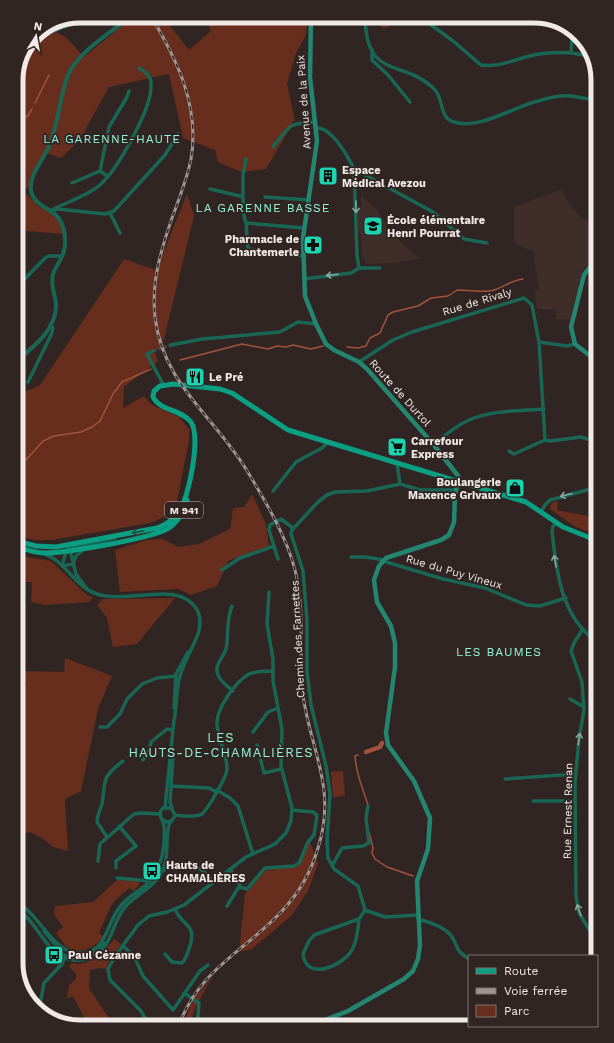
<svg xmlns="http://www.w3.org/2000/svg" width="614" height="1043" font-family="'Work Sans',sans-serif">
  <rect width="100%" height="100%" fill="#302522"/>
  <!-- built -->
  <path fill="#3e2d28" d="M562,189L566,199L583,220L587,219L598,232V257L589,263L582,271L570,320L556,319V310L537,309L534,290H539L533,251L515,244L514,239V207Z
    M361,195L378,211L392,234L420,259L396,263L365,264V258H362L361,234L358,233L357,208H361Z
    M16,934L26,945L19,978L16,963Z"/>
  <!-- green -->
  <path fill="#672e1e" d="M205,16H308L306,35L296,53L287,84L295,121L292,122V125L266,169L241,172L218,162L215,150L183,138L169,74L109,87L79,141L61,158L46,153L33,173L28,189L16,185V76L35,35C60,24 69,40 84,57L130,19L167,22L189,50L211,31Z
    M379,16H388L389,27L382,28Z
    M27,194L38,206L59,218L63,234L16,230V201Z
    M187,194L194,216L162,347L154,351L158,361L124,387L123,408L144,396L152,405L179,417L189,429V441L176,506L166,516L150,523L52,540H34L16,536V396L40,385L124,259L156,270Z
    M252,494L266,524L269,546L228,561L217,586L191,595L178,589L120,592L115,550L146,540L163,539L178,547L199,544L230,529L233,508L244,507Z
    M558,501L557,510L598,518V536L574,526L550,509L551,503Z
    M16,555L51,561L87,595L93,597L90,602L44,605L31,602L32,582H16Z
    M175,598L137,644L113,647L107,618L97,605L103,599Z
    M65,658L112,676L98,709L81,791L65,799L68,851L53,847L42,838L30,832L16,835V708L26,684L24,671L64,672Z
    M343,771L345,795L333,798L331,772Z
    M310,842L318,863L308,891L291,916L252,949L239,952L245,894L266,870L296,867Z
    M117,880L138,881L140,885L133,891L130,888L117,898L111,906L99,933L103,936C97,947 81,955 69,948C64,946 60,937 56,933L63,927L54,914L55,906L93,902Z
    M114,939L121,944L110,959L106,969L100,968L90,970L89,988L104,1011L117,1027H89L73,996L67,999L69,985L76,979V974L69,966L72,963C90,967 104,952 114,939Z
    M214,974L196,1006L188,1027H182L192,1002Z"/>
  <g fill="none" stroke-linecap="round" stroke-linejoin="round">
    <!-- stream -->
    <path stroke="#a3523d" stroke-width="1.5" d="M35,103L49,75
      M16,117H27L32,109
      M347,347L358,348L366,346L370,338L380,333L388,315L393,312L418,306L431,298L448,296L457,290C467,290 484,293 494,290C504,287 512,280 523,279
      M180,360L242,344L268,349L277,346L286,347L293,345L311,349L323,346
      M16,464L26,460L43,441L54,436L81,432L92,427L100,421L113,394L122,382L151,369
      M358,755L355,756C356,774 363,789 368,805
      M369,832L373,848L372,853L375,859L387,867L413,876"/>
    <!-- canal -->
    <path stroke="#a3523d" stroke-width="4.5" d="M366,752L380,747L382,743"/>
    <!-- minor-tunnel -->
    <path stroke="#4d4240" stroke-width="3.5" stroke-dasharray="3.5 2" stroke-linecap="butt" d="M153,351L171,345"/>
    <!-- minor -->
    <path stroke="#1a6655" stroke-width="3.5" d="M365,16C366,83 404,57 435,90C444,100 439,118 454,122C480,130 513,107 538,101C548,98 560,95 571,96C580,97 589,100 598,99
      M419,16L453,41L481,65C501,68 519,57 539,54C549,53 561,52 571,53C580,54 583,57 592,52
      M513,16L558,23
      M565,25L572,35L571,53
      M34,37L45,35L89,16
      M372,49V60L388,75L410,102
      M139,68C146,72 151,76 151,84C153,107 118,168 101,184C88,196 66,202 50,211L58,209L105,214L114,211L165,155L178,134
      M317,128C331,127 348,156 354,169L433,212L464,239L487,243
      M273,147C290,126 287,123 316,122
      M354,169L357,255L359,268
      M107,176L100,171L109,127L127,97L129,91
      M72,183L100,171
      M210,189L240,196L243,198L244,216L246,223L304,228
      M265,197L309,200
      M243,198V175L246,159
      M110,213L120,233
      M246,223L248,249L303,256
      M304,279L351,273L359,268H380
      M16,288L45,258L49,256H62
      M539,342L545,440
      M171,345L202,339L280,332L298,322L316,324
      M153,351L147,354L164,386
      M359,362L393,340L412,332L524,298L532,305L539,342L567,346L575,344
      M28,382L52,333L53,328L51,326
      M545,440L550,441L581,437L587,439
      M433,444C445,436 454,427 467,421C490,410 519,411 544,409
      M509,451L514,454L545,440
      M397,463L400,484
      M273,491L296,462L322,448L328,442
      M541,512L545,505L550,500L598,487
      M557,524L553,526L552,530C556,570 561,619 598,642
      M70,550L76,574L87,589
      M83,550L76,556L73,564L62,566L67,549L115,538
      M45,554C66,562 75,587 97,594C115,600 144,594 164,594C188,594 206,608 198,634C193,648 184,661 180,676C176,690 177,706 174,721
      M351,557H365L384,560
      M278,559L269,530L270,525L281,519L293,528
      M383,561L443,579L485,588L526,605L540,606L566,598
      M222,570L240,558L274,546
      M232,606C226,620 229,635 226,649C223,659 214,664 218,675C220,681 228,687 233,691
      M582,630L574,643L571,651L582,682L584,710L579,739L575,782L576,896L579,913L598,944
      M570,699L584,707
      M174,708L176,674L188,652
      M100,727H107L120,714L127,699L142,684L157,678L176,676
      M253,732L268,712L278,708
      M257,745L264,773L281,769
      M143,760L149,751L151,742L167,729L173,730
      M505,779L576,774
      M171,786L209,788L216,792
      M217,790L230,798L238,806L253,854
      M533,801H575
      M165,807L174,720
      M172,808L170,802L173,757
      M175,815C183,816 195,818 202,814C208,809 227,776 227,769C227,753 218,739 217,724C216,709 236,681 249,674C256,671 265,671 273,671
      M107,837L97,822C97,816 100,810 102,804C106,779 101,778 123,761
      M98,861L100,844L134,814L141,813L160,814
      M332,866L342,848L363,846L369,843L366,818L368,806
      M116,868V861L136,846L119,826
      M164,870L166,867C175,864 194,864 202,870C206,873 210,878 213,882
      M117,878L150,881
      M239,887L247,889L265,868L294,866L299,863L308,842L314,835L317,815L313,812L292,810
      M16,902C39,913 52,952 78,953C107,955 106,923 120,907C125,899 133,895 141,889C157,877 163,861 164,841C164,834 166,827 162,820
      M227,906L240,885L230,869
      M16,908C37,921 44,951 68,959C76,961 84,961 91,957C114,947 111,922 126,906C139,892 156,887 164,867C169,854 165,839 169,825C170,821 174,819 175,815L171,808H163L160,812L161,818L166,822L172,821
      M418,915L385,917L365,910L358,886L334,869L328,858L327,840L330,794L326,766L311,705L307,671V620L303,571L291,534L292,530L318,502L327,495L335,492L367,491L400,484L420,490H455
      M359,919C358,929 357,941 352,950C343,966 306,982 303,954L309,941L314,935L359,919L365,910
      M418,919C429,922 446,927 452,937C460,950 454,949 469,959
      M123,946L134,956L143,976L173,1010L200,971L208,965
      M53,953L60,961L59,966
      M165,954L172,962L182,963C186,959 187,954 189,949C198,923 183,928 175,909
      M63,958L66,956C81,958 96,958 104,943
      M184,993L199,1003L197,1027
      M39,1010L44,983L62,964L64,959L63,954L44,931
      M65,1023L67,1024
      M146,1027L145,1018L141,1011L110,980L108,969L116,955L138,925L149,916L167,912L184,905L246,857L275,844L286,833L291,821L292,808L281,766L282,729L273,681V659L267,624L269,592
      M470,1027L471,1026
      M503,1027L505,1026"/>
    <!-- tertiary -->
    <path stroke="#1a6655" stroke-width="4" d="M16,361C34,347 57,329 56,304C55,294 50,283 53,274C55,268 59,263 61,258C67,248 66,232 61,222C55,208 33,207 31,190C29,175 44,159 49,146C59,123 59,98 68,75C78,52 112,31 132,16"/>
    <!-- secondary -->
    <path stroke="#248570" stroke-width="4.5" d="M598,362L575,344L571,327L584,275L591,266L598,262
      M307,1027L348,1011L404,979L413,971L418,959L420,945L417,881L428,849L430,818L414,781L388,745L386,733L395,667V643L391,626L377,602L374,580L379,566L386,558L441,540L449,535L454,522L455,495L459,477L433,444L367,369L359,362L334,350L326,344L316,324L305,296L303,238L317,141L310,77L311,16"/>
    <!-- primary -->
    <path stroke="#0a9e83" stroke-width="5" d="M16,541L36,546L56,547L157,528C166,525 173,520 179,512C189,497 201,438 191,422C181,409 160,411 153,397L154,391L160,386L173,384L220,389L232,393L288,430L526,502L563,527L598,541
      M16,546C26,550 36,553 46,553C66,553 154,538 169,528C179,521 184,511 187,500"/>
    <defs>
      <path id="rail" d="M151,16C177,60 200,106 191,159C187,179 179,199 172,218C161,250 151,282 155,317C163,386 217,418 249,474C266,502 287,538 295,570C305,609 299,649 302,688C308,746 338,786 318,848C311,872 299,893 282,911C243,953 200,968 178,1027"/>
    </defs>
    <!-- rail casing -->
    <use href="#rail" stroke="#9f9694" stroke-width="3"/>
    <!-- rail -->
    <use href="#rail" stroke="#302522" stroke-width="1.5" stroke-dasharray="4.5" stroke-linecap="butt"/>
  </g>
  <!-- one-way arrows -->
  <defs><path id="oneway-shaft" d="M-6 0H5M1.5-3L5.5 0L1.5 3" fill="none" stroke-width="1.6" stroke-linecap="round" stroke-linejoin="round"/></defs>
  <g stroke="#86a89e">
    <use href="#oneway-shaft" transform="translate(356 207) rotate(89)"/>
    <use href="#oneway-shaft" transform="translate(332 275) rotate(173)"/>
    <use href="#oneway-shaft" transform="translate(566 495) rotate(165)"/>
    <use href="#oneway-shaft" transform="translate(555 561) rotate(-100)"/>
    <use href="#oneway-shaft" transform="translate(579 739) rotate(-82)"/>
    <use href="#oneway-shaft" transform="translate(579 910) rotate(-109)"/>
  </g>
  <use stroke="#234f44" href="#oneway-shaft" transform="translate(138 532) rotate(169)"/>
  <!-- icons -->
  <defs>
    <symbol id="building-square" viewBox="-11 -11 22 22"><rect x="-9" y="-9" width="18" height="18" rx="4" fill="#1bd5b1" stroke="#302522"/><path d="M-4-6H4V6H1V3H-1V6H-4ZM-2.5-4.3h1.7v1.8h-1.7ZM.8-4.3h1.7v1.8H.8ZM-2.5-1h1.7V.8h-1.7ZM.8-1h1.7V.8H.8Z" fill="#111"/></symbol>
    <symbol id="school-square" viewBox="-11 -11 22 22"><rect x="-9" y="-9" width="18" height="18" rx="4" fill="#1bd5b1" stroke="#302522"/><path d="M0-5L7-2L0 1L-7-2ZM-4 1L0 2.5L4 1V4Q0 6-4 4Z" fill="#111"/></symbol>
    <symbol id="pharmacy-square" viewBox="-11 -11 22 22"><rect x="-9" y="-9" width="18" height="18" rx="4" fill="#1bd5b1" stroke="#302522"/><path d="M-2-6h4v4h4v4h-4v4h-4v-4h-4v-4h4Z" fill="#111"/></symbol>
    <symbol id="restaurant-square" viewBox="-11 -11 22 22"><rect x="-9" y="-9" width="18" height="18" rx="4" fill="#1bd5b1" stroke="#302522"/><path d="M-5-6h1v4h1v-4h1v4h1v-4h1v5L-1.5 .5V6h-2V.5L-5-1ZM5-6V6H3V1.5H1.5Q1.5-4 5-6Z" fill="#111"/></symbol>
    <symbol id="supermarket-square" viewBox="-11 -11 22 22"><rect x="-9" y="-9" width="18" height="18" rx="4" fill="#1bd5b1" stroke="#302522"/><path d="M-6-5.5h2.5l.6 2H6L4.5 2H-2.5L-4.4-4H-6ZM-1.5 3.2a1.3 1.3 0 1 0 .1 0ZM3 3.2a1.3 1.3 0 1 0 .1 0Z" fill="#111"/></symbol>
    <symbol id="shop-square" viewBox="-11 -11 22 22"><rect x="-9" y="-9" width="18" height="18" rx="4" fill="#1bd5b1" stroke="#302522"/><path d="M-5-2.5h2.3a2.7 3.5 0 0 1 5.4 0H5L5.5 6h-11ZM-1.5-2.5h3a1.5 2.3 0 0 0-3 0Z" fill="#111"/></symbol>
    <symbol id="bus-square" viewBox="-11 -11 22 22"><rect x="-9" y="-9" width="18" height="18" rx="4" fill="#1bd5b1" stroke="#302522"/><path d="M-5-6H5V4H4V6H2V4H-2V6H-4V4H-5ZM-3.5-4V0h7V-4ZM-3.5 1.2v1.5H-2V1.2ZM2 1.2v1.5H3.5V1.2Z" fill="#111"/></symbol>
  </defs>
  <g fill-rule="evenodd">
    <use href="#building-square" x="317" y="165" width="22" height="22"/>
    <use href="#school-square" x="362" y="215" width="22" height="22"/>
    <use href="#pharmacy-square" x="302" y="234" width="22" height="22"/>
    <use href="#restaurant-square" x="184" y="366" width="22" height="22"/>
    <use href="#supermarket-square" x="386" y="436" width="22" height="22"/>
    <use href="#shop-square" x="504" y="477" width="22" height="22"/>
    <use href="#bus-square" x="141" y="860" width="22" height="22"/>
    <use href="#bus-square" x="43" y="944" width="22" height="22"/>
  </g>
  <g text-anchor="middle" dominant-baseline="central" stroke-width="3.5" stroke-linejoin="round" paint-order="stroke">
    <!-- shield labels -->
    <rect fill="#302522" stroke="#b7aeac" stroke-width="1" x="165" y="502" width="38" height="16" rx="3"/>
    <g font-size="10" font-weight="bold" fill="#f1e9e7">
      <text x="184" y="510">M 941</text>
    </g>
    <!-- street labels -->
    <g font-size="11" fill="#f1e9e7" stroke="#302522">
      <text transform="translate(304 102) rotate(-94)">Avenue de la Paix</text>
      <text transform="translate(477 302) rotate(-17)">Rue de Rivaly</text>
      <text transform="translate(400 393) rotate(48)">Route de Durtol</text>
      <text transform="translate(454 572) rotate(16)">Rue du Puy Vineux</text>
      <text transform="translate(298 639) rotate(-93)">Chemin des Farnettes</text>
      <text transform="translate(568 811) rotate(-89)">Rue Ernest Renan</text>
    </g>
    <!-- poi labels -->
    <g font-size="11" font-weight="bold" fill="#f1e9e7" stroke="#302522" text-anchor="start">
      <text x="342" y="170">Espace<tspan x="342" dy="13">Médical Avezou</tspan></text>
      <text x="387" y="220">École élémentaire<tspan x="387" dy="13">Henri Pourrat</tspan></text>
      <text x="299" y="239" text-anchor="end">Pharmacie de<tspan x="299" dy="13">Chantemerle</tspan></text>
      <text x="209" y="377">Le Pré</text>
      <text x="411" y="441">Carrefour<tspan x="411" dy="13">Express</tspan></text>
      <text x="501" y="482" text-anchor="end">Boulangerie<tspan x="501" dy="13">Maxence Grivaux</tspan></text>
      <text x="166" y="865">Hauts de<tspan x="166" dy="13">CHAMALIÈRES</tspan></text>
      <text x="68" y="955">Paul Cézanne</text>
    </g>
    <!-- neighbourhood labels -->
    <g font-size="12" letter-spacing="1" fill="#92f3d9" stroke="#302522">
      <text x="112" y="139">LA GARENNE-HAUTE</text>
      <text x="263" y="208">LA GARENNE BASSE</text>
      <text x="499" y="652">LES BAUMES</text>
    </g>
    <!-- quarter labels -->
    <g font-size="13" letter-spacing="1" fill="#92f3d9" stroke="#302522">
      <text x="221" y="737">LES<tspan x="221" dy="15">HAUTS-DE-CHAMALIÈRES</tspan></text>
    </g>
  </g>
  <!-- crop -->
  <path d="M0 0H614V1043H0ZM80 23H534A57 57 0 0 1 591 80V963A57 57 0 0 1 534 1020H80A57 57 0 0 1 23 963V80A57 57 0 0 1 80 23Z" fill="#302522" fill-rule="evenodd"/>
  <path fill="none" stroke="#f1e9e7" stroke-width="5" d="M80 23H534A57 57 0 0 1 591 80V963A57 57 0 0 1 534 1020H80A57 57 0 0 1 23 963V80A57 57 0 0 1 80 23Z"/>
  <!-- legend -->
  <rect x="468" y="955" width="130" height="72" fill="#302522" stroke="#7d7371"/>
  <rect x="476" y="968" width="20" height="6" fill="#0a9e83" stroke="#7d7371"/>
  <text x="504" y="975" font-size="12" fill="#f1e9e7">Route</text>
  <rect x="476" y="988" width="20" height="6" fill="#9f9694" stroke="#7d7371"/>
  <text x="504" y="995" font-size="12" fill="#f1e9e7">Voie ferrée</text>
  <rect x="476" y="1005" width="20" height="12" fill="#672e1e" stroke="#7d7371"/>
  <text x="504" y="1015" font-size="12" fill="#f1e9e7">Parc</text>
  <!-- north arrow -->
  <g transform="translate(36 36) rotate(11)" stroke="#302522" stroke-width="3" paint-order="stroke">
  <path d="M0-3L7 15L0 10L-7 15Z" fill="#f1e9e7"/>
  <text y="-6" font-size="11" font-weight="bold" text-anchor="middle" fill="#f1e9e7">N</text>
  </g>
</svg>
